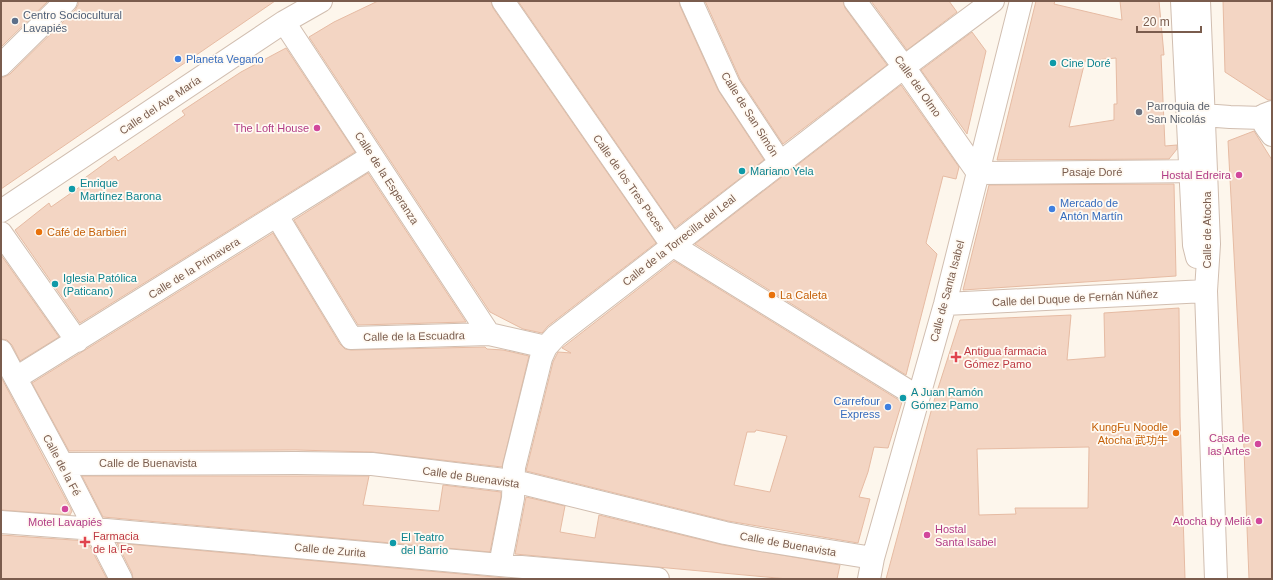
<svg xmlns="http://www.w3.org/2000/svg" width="1273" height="580" font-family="Arial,'Noto Sans SC',sans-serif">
  <rect width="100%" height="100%" fill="#fdf6ec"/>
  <!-- building -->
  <path fill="#f3d5c3" stroke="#e6bba3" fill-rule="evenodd" d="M1,1H48L1,47Z
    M78,1H275L1,189V77H4L10,74L75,10L78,5Z
    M378,1H491L493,8L656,243L548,326L542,333L523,329L490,312L309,37L334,22Z
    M518,1H679L680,6L718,90L764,160L675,228Z
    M705,1H843L845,8L887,65L783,144L740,79Z
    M871,1H949L957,12L907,50Z
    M1036,1H1055L1054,4L1122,20L1120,1H1159L1164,55H1161L1165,146L1177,145V149L1169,159L997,160ZM1116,58L1117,104H1114V120L1069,127L1085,61Z
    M1223,1H1272V100H1268L1225,72Z
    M972,32L986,51L967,134L921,70Z
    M286,48L355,152L80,323L15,230L49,203L51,207L84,184L82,180L115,156L118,161L185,115L182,111L241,72Z
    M901,85L959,167L956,179L943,176L926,243L937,254L906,375L695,244Z
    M1254,131L1272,160V579H1249L1243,424L1228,141Z
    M368,173L466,322L358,325L294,220Z
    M1174,184L1176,276L963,290L989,185Z
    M273,233L340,344L345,349L351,350L485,347L487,349L503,350L529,356L502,467L372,452L296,450L69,451L32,383Z
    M1,255L59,337L20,361L12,345L7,340L1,339Z
    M674,261L902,402L888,448L874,447L868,472L859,497L870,499L858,543L728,521L526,471L553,362L558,352L571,353L562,348ZM756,430L787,436L770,492L734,485L747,432H755Z
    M1179,308L1180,416L1185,579H886L933,404L960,320L1071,315L1067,360L1105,357L1104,313ZM1089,447L1088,508H1015L1016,514L979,515L977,449Z
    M1,377L72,511L70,515L1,510Z
    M82,476H369L363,505L439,511L443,485L501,492V497L490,552L103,517Z
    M526,497L565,506L560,532L595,538L599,515L723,545L840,565L837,579H788L515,554Z
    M1,535L87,541L107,579H1Z
    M117,543L517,579H133L132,573Z"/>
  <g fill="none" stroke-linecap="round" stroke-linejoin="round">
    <defs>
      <path id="minor" d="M503,1L672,245L918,397
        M691,1L729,85L780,162
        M855,1L904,67L978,173L1206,171
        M1182,1L1194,245L1197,257
        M1199,1L1209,244L1206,291L1216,579
        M284,22L489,334
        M1,65L66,1
        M1272,112L1264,115C1260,122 1268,129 1272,135
        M1203,115L1230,117L1263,118
        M1,211L284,22L321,1
        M277,216L351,338L489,334L546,347
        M1,233L77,341
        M945,304L1206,291
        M1,351L62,464L121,579
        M16,378L372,156
        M62,464L296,463L372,464L514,481L725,533L767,541L873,558
        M1,522L95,529L658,579
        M500,565L513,498L514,467L541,358L546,347L556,336L904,67L993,1
        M869,579L873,558L945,304L1021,1"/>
    </defs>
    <!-- minor casing -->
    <use href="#minor" stroke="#d1beb0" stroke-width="24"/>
    <!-- minor -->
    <use href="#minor" stroke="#fff" stroke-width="22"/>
  </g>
  <!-- markers -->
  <circle fill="#5c6f8a" stroke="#fffaf3" stroke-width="1.5" cx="15" cy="21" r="4"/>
  <g fill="#3f7fe0" stroke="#fffaf3" stroke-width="1.5">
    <circle cx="178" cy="59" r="4"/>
    <circle cx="1052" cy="209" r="4"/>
    <circle cx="888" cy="407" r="4"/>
  </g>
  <g fill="#0f9aa8" stroke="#fffaf3" stroke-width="1.5">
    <circle cx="1053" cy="63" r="4"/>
    <circle cx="742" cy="171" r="4"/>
    <circle cx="72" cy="189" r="4"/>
    <circle cx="55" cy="284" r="4"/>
    <circle cx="903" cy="398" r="4"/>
    <circle cx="393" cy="543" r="4"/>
  </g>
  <circle fill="#6b7280" stroke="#fffaf3" stroke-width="1.5" cx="1139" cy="112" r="4"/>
  <g fill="#d1479c" stroke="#fffaf3" stroke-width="1.5">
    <circle cx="317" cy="128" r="4"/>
    <circle cx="1239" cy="175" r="4"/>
    <circle cx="1258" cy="444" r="4"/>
    <circle cx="65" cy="509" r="4"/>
    <circle cx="1259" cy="521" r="4"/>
    <circle cx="927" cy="535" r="4"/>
  </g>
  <g fill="#e8710a" stroke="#fffaf3" stroke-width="1.5">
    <circle cx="39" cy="232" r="4"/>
    <circle cx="772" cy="295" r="4"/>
    <circle cx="1176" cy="433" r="4"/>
  </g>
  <g fill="#e0444e" stroke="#fffaf3" stroke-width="1.5">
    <path d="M954 351h4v4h4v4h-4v4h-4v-4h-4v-4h4z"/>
    <path d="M83 536h4v4h4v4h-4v4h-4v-4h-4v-4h4z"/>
  </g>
  <g text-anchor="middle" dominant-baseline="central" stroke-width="3.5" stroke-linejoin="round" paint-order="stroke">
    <!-- service labels -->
    <g font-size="11" fill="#4e5e75" stroke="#fffaf3" text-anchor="start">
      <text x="23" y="15">Centro Sociocultural<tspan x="23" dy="13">Lavapiés</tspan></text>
    </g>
    <!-- shop labels -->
    <g font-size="11" fill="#366cbe" stroke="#fffaf3" text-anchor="start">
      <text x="186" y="59">Planeta Vegano</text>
      <text x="1060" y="203">Mercado de<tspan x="1060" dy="13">Antón Martín</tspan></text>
      <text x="880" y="401" text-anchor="end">Carrefour<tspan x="880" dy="13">Express</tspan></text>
    </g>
    <!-- culture labels -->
    <g font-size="11" fill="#0d838f" stroke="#fffaf3" text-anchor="start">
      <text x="1061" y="63">Cine Doré</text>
      <text x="750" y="171">Mariano Yela</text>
      <text x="80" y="183">Enrique<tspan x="80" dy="13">Martínez Barona</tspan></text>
      <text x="63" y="278">Iglesia Patólica<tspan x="63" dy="13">(Paticano)</tspan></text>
      <text x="911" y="392">A Juan Ramón<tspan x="911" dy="13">Gómez Pamo</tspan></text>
      <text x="401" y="537">El Teatro<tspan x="401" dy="13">del Barrio</tspan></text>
    </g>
    <!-- street labels -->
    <g font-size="11" fill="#7a5c4d" stroke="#fffaf3">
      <text transform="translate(918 86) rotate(55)">Calle del Olmo</text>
      <text transform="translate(160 105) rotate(-34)">Calle del Ave María</text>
      <text transform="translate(750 114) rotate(58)">Calle de San Simón</text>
      <text x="1092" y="172">Pasaje Doré</text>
      <text transform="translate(387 178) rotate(57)">Calle de la Esperanza</text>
      <text transform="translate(629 183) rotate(55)">Calle de los Tres Peces</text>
      <text transform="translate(1207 230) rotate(-90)">Calle de Atocha</text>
      <text transform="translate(679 240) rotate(-38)">Calle de la Torrecilla del Leal</text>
      <text transform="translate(194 268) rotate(-32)">Calle de la Primavera</text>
      <text transform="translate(947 291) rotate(-75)">Calle de Santa Isabel</text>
      <text transform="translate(1075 298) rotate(-3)">Calle del Duque de Fernán Núñez</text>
      <text transform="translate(414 336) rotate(-1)">Calle de la Escuadra</text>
      <text x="148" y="463">Calle de Buenavista</text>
      <text transform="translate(62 465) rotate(62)">Calle de la Fé</text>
      <text transform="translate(471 477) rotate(8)">Calle de Buenavista</text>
      <text transform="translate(788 544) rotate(10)">Calle de Buenavista</text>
      <text transform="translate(330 550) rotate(5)">Calle de Zurita</text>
    </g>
    <!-- worship labels -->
    <g font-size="11" fill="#5b616d" stroke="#fffaf3" text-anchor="start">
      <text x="1147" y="106">Parroquia de<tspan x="1147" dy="13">San Nicolás</tspan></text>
    </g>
    <!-- hotel labels -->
    <g font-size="11" fill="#b23c85" stroke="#fffaf3" text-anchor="end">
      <text x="309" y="128">The Loft House</text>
      <text x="1231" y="175">Hostal Edreira</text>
      <text x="1250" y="438">Casa de<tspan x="1250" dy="13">las Artes</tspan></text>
      <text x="1251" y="521">Atocha by Meliá</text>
      <text x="65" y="522" text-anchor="middle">Motel Lavapiés</text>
      <text x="935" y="529" text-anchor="start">Hostal<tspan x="935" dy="13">Santa Isabel</tspan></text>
    </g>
    <!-- food labels -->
    <g font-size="11" fill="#c56008" stroke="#fffaf3" text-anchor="start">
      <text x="47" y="232">Café de Barbieri</text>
      <text x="780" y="295">La Caleta</text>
      <text x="1168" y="427" text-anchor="end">KungFu Noodle<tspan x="1168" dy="13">Atocha 武功牛</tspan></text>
    </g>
    <!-- health labels -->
    <g font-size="11" fill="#be3a42" stroke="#fffaf3" text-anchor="start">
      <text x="964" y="351">Antigua farmacia<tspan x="964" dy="13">Gómez Pamo</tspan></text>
      <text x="93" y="536">Farmacia<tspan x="93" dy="13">de la Fe</tspan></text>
    </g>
  </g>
  <!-- border -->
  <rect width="1273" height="580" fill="none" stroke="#7a5c4d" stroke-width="4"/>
  <!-- scale -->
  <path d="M1137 26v6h64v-6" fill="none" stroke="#7a5c4d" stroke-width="2"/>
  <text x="1143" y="26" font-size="12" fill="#7a5c4d" stroke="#fffaf3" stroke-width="3" paint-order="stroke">20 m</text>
</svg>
